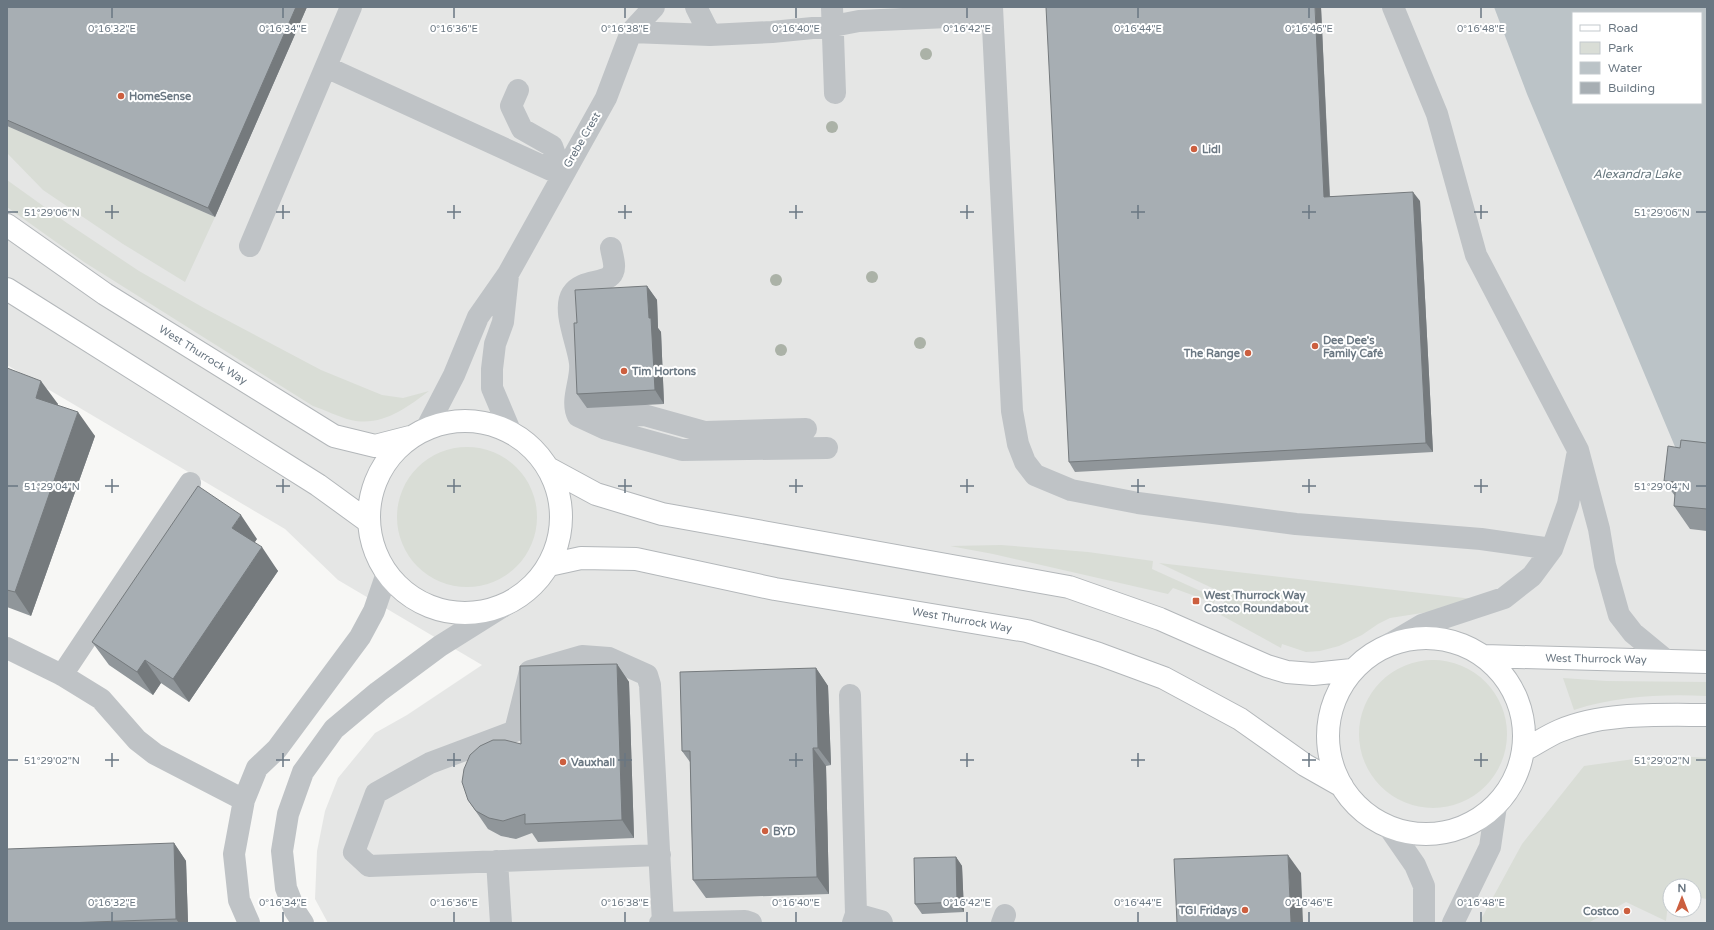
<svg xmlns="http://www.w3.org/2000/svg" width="1714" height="930" font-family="'Varela Round',sans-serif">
  <rect width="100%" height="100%" fill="#f7f7f5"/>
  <!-- built -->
  <path fill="#e5e6e5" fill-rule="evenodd" d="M7,7H1707V923H328L315,899L317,851L325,811L338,778L375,733L407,715L482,665L338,580L285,529L7,365ZM1573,13H1701V103H1573ZM1670,886H1694V910H1670Z"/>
  <!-- green -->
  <path fill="#d9ddd6" d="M7,126L215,217L185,282L123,244L43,190L7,153Z
    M7,180L67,223L139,271L204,308L321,370L382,395L403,398L429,391C406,408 382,427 351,420C338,417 326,410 313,406L84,262L7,207Z
    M397 517a70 70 0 1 1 140 0a70 70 0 1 1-140 0Z
    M1001,545L1088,552L1153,561L1152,569L1216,598L1214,603L1173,588L1168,594L993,554L950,546Z
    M1159,563L1473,599L1435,611L1390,618L1378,624L1362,635L1339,646L1320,651L1306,652L1282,644L1281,648L1219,614L1227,595Z
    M1359 734a74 74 0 1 1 148 0a74 74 0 1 1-148 0Z
    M1563,678L1606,681L1707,682V696C1662,694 1617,696 1574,710Z
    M1663,755L1707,758V899L1694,897V886H1670L1666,921L1626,902L1588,923H1479L1522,844L1584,766Z"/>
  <!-- water -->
  <path fill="#bbc3c7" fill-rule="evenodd" d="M1494,7H1707V464L1681,461L1527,94ZM1573,13H1701V103H1573Z"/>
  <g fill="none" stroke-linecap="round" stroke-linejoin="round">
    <defs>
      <path id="major" d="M7,225L105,294L334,436L375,446L410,437
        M7,289L318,485L369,522
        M369 517a96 96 0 1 1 192 0a96 96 0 1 1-192 0Z
        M548,468L596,494L662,514L1069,587L1160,619L1267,666L1287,672L1313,674L1352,670
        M549,565L581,558L636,559L775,589L1027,631L1099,654L1164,678L1240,719L1305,765L1342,786
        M1328 736a98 98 0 1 1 196 0a98 98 0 1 1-196 0Z
        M1484,656L1707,662
        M1524,750C1536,744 1547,736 1559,731C1603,712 1660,715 1707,715"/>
    </defs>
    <!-- major casing -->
    <use href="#major" stroke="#b3b7ba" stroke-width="24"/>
    <!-- minor -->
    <path stroke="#bfc3c6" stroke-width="22" d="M696,7L710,35
      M832,7L835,93
      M992,7L1012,411L1018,444L1025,462L1035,475L1071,490L1138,503L1296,524L1481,539L1552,549
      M1393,7L1437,114L1476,255L1578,450L1599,529L1605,565L1619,615L1633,633L1667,661
      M631,32L710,35L772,32L833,26L859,21L992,15
      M326,67L562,175
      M518,90L511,106L522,129L552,146L562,175
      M250,246L351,7
      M611,248C612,255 616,266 613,272C608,285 582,278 572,294C562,310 578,344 580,363C582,380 570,400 578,416L606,429L682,450L827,448
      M508,275L503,322L495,344L492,369V388L511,433
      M586,416L644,415L705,432L806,429
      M426,429L454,375L478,317L508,274L606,98L631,32L654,7
      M1388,645L1422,625L1504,598L1532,576L1552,549L1568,504L1577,456
      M7,648L62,675L101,699L137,740L155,754L244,800
      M62,675L190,483
      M850,695L856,914L853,923
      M1388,826L1415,865L1424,886V923
      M660,855L369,866L354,852L376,793L430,763L515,731L530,671L582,656L609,658L647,675L650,685L663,923
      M497,861L501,923
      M856,914L881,921L882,923
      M249,923L239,900L234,854L244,800L257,768L277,749L360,637L374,611L387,573
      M303,923L295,911L286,888L282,851L288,814L303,772L334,729L378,692L440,646L507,604
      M660,923L745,921L751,923
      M1002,923L1005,915
      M1453,923L1490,847L1496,806"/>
    <!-- major -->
    <use href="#major" stroke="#fff" stroke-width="22"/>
  </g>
  <!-- trees -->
  <g fill="#abb2a7">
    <circle cx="926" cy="54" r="6"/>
    <circle cx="832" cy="127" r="6"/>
    <circle cx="872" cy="277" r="6"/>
    <circle cx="776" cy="280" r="6"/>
    <circle cx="920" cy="343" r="6"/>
    <circle cx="781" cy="350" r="6"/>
  </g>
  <!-- wall -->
  <path fill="#90969a" d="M7,7H307L215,217L7,126Z
    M1321,7L1330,196L1420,201L1433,452L1075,472L1069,462Z
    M647,286L657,300L658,328L661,332L664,404L587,408L577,394V323Z
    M7,368L58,404L57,405L95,436L31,616L7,607Z
    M1707,443V531L1690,529L1674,506L1675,496L1664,481L1680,448Z
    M257,539L254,542L278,571L189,702L161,683L153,695L109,665L92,642Z
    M617,664L629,682L634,838L538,842L532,833L516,839L501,836L488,829L468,800L521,744Z
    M816,668L828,686L831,765L826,766L829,894L706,898L693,880L690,762L682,751Z
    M174,843L186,861L188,923H7Z
    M956,857L962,866L964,912L922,914L915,904Z"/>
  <!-- shaded-wall -->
  <path fill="#757a7d" d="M296,7H307L215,217L208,208Z
    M1315,7H1321L1330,206L1324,197Z
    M1413,192L1420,201L1433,452L1426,443Z
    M647,286L657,300L658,328L661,332L664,404L655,390L649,318Z
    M41,381L58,404L52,421L36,398Z
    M78,412L95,436L31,616L15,592Z
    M241,515L257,539L249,551L232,528Z
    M262,547L278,571L189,702L173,679Z
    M145,660L161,683L153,695L137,672Z
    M617,664L629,682L634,838L622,820Z
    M816,668L828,686L831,765L818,748Z
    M813,748L826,766L829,894L817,877Z
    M174,843L186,861L188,923H179L176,919Z
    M1288,855L1301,873L1303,923H1291Z
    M956,857L962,866L964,912L957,902Z"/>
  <!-- building -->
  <path fill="#a7aeb3" stroke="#757a7d" d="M7,7H296L208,208L7,120Z
    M1046,7H1315L1324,197L1413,192L1426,443L1069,462Z
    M647,286L649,318H651L655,390L577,394L574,323H577L575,290Z
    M7,368L41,381L36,398L78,412L15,592L7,590Z
    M1681,440L1707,443V509L1674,506L1676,482L1664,481L1668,446L1680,448Z
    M198,486L241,515L232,528L262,547L173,679L145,660L137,672L92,642Z
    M617,664L622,820L525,824V814L503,821L489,818L476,811L468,800L462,782L464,769L470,755L480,746L493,740H505L521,744L520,666Z
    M816,668L818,748H813L817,877L693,880L690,751H682L680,672Z
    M174,843L176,919L66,923H7V849Z
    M1288,855L1291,923H1177L1174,859Z
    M956,857L957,902L915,904L914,858Z"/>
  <!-- ticks -->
  <path fill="none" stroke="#6a7782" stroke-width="1.5" d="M112,8V18M283,8V18M454,8V18M625,8V18M796,8V18M967,8V18M1138,8V18M1309,8V18M1481,8V18M112,205V219M283,205V219M454,205V219M625,205V219M796,205V219M967,205V219M1138,205V219M1309,205V219M1481,205V219M8,212H18M105,212H119M276,212H290M447,212H461M618,212H632M789,212H803M960,212H974M1131,212H1145M1302,212H1316M1474,212H1488M1696,212H1706M112,479V493M283,479V493M454,479V493M625,479V493M796,479V493M967,479V493M1138,479V493M1309,479V493M1481,479V493M8,486H18M105,486H119M276,486H290M447,486H461M618,486H632M789,486H803M960,486H974M1131,486H1145M1302,486H1316M1474,486H1488M1696,486H1706M112,753V767M283,753V767M454,753V767M625,753V767M796,753V767M967,753V767M1138,753V767M1309,753V767M1481,753V767M8,760H18M105,760H119M276,760H290M447,760H461M618,760H632M789,760H803M960,760H974M1131,760H1145M1302,760H1316M1474,760H1488M1696,760H1706M112,912V922M283,912V922M454,912V922M625,912V922M796,912V922M967,912V922M1138,912V922M1309,912V922M1481,912V922"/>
  <!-- markers -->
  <g fill="#cc5f3f" stroke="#fff" stroke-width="1.5">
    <circle cx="121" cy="96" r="4"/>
    <circle cx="1194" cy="149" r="4"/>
    <circle cx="1315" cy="346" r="4"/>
    <circle cx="1248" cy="353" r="4"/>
    <circle cx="624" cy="371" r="4"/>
    <rect x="1192" y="597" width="8" height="8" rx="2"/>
    <circle cx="563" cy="762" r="4"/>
    <circle cx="765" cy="831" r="4"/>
    <circle cx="1245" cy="910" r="4"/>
    <circle cx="1627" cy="911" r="4"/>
  </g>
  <g text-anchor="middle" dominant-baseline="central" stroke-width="4" stroke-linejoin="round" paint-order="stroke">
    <!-- poi labels -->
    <g font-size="11" font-weight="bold" fill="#6a7782" stroke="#fff" text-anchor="start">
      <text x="129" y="96">HomeSense</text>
      <text x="1202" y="149">Lidl</text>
      <text x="1323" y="340">Dee Dee's<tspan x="1323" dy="13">Family Café</tspan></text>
      <text x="1240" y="353" text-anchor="end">The Range</text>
      <text x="632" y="371">Tim Hortons</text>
      <text x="1204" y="595">West Thurrock Way<tspan x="1204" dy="13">Costco Roundabout</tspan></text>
      <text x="571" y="762">Vauxhall</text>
      <text x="773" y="831">BYD</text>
      <text x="1237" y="910" text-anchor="end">TGI Fridays</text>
      <text x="1619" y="911" text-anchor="end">Costco</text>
    </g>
    <!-- street labels -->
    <g font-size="11" fill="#6a7782" stroke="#fff">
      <text transform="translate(582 140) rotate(-60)">Grebe Crest</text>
      <text transform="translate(203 355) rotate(32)">West Thurrock Way</text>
      <text transform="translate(962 620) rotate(10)">West Thurrock Way</text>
      <text transform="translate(1596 659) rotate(1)">West Thurrock Way</text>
    </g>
    <!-- water labels -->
    <g font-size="12" font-style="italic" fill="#66777e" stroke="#fff">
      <text x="1637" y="174">Alexandra Lake</text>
    </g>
  </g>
  <g font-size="10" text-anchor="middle" fill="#6a7782" stroke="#fff" stroke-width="4" stroke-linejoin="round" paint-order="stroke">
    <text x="112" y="32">0°16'32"E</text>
    <text x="283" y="32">0°16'34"E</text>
    <text x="454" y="32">0°16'36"E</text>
    <text x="625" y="32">0°16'38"E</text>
    <text x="796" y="32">0°16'40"E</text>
    <text x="967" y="32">0°16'42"E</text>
    <text x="1138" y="32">0°16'44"E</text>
    <text x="1309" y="32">0°16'46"E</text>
    <text x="1481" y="32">0°16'48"E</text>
    <text x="52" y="216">51°29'06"N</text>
    <text x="1662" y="216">51°29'06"N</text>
    <text x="52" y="490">51°29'04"N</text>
    <text x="1662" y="490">51°29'04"N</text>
    <text x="52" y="764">51°29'02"N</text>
    <text x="1662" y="764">51°29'02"N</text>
    <text x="112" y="906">0°16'32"E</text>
    <text x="283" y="906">0°16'34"E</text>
    <text x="454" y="906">0°16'36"E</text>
    <text x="625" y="906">0°16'38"E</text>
    <text x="796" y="906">0°16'40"E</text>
    <text x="967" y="906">0°16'42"E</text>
    <text x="1138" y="906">0°16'44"E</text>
    <text x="1309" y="906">0°16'46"E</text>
    <text x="1481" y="906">0°16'48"E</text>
  </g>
  <!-- border -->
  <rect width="1714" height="930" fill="none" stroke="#6a7782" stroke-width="16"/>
  <!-- legend -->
  <rect x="1572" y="12" width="130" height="92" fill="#ffffff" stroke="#c3c9cd"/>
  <rect x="1580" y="25" width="20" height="6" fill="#ffffff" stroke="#c3c9cd"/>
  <text x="1608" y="32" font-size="12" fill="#6a7782">Road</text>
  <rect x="1580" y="42" width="20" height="12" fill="#d9ddd6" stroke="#c3c9cd"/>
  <text x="1608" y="52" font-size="12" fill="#6a7782">Park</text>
  <rect x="1580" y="62" width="20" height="12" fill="#bbc3c7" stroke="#c3c9cd"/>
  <text x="1608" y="72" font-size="12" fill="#6a7782">Water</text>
  <rect x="1580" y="82" width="20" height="12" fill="#a7aeb3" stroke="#c3c9cd"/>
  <text x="1608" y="92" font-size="12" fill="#6a7782">Building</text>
  <!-- north arrow -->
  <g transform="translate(1682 898)"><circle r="19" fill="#ffffff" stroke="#c3c9cd"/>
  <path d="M0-3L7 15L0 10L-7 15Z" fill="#cc5f3f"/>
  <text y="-6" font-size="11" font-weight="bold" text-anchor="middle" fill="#6a7782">N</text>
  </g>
</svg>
